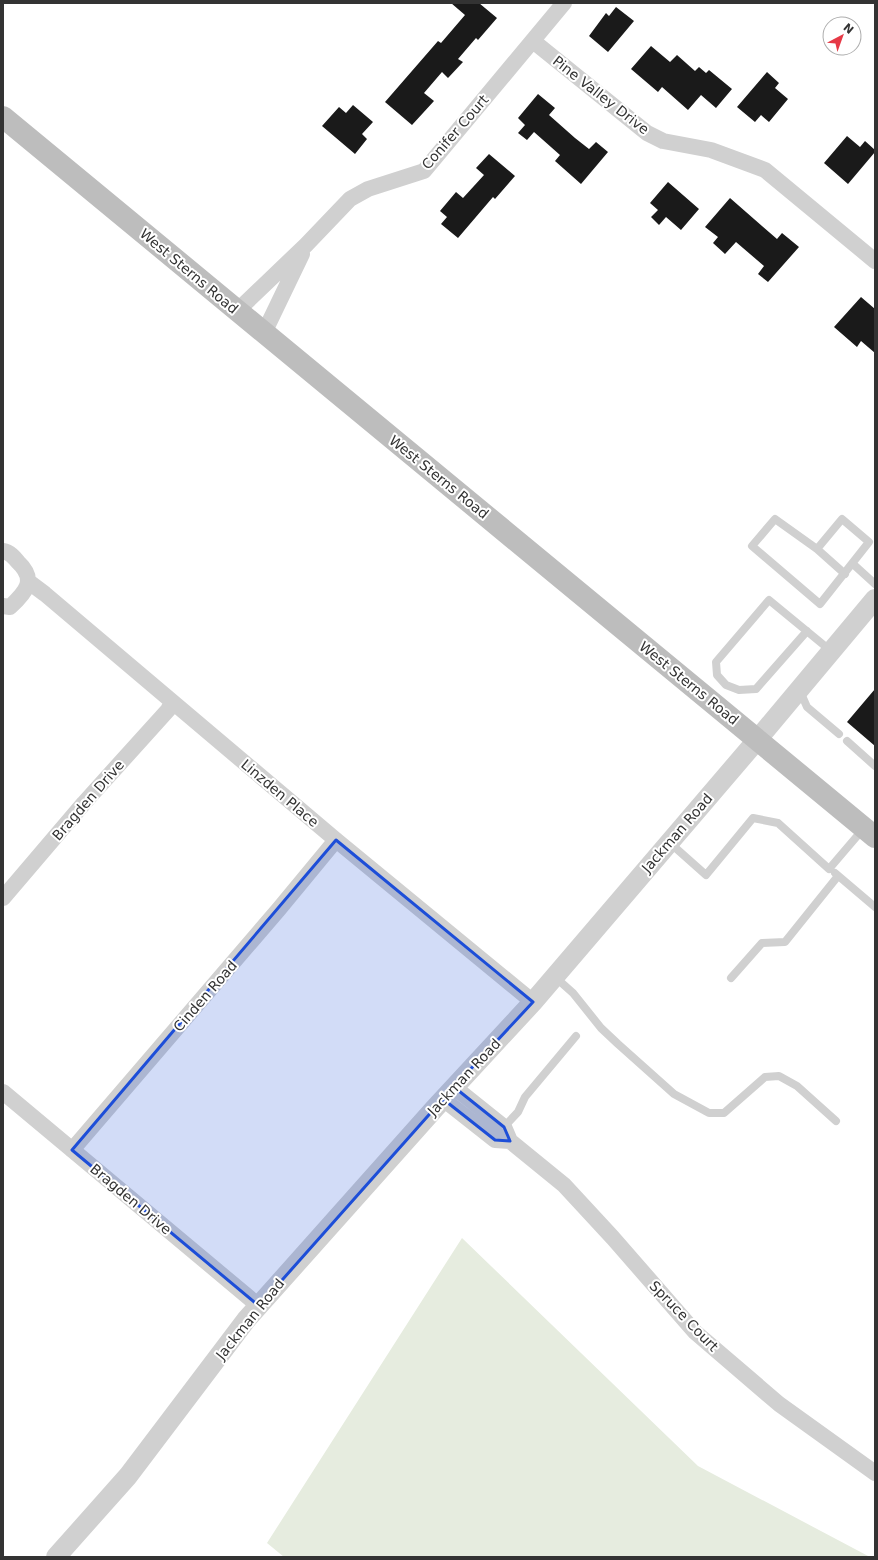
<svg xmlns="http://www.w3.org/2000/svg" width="878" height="1560" font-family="'DejaVu Sans',sans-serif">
  <rect width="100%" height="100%" fill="#fff"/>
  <!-- green -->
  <path fill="#e6ecdf" d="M462,1238L698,1466L870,1557H284L267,1543Z"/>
  <!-- building -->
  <path fill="#1a1a1a" d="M451,3H479L497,18L478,40L476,38L458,59L463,62L448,78L442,72L424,93L434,101L412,125L385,102L438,41L441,43L465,15Z
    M616,7L634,21L608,52L589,36L606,13L609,16Z
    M651,46L670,62L677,55L695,71L699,67L706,73L709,70L732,89L716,108L701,95L688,110L662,87L658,92L631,69Z
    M767,72L779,83L775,88L788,99L769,122L761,115L755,122L737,107Z
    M538,94L555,108L549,115L575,138L589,149L596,142L608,152L581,184L555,161L560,155L534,132L527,140L518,133L525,125L518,118Z
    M353,105L373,122L362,134L367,139L355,154L322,126L339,107L346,113Z
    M847,136L860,147L865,141L875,150V152L848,184L824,163Z
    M489,154L515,176L495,199L493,197L458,238L441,224L447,217L440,211L456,192L463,198L484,175L476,168Z
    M668,182L699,209L681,230L666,217L659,225L651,217L658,210L650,203Z
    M730,198L777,239L782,233L799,247L768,282L758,274L764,266L736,242L725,254L713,243L718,237L705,227Z
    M861,297L875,309V353L861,341L857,347L834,327Z
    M875,689V746L847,722Z"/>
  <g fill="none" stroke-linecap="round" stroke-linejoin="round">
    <!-- service -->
    <path stroke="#d0d0d0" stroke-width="8" d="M775,519L817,549L842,519L869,542L820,604L752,546Z
      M817,549L845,574
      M853,564L875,584
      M807,631L756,689L739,690L726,685L717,675L716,662L769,600L831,651
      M800,691L807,707L839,734
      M847,741L875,766
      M670,843L706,875L753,818L778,823L829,869L864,828
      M835,873L875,907
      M555,977L573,993L601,1028L618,1044L674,1094L709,1113H724L765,1077L779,1076L797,1086L836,1121
      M731,978L762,943L785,942L838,876
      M504,1127L518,1112L525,1097L576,1036"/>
    <!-- minor -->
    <path stroke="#d0d0d0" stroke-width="16" d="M533,41L647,133L663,141L711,150L765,170L875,261
      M237,311L306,245L350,199L368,189L424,171L564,3
      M264,333L302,254
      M3,551C10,552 14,557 18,562C37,580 26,592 10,607L3,606
      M29,582L45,594L336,840L533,1002
      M3,898L84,803L168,710L172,702
      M454,1087L504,1127L510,1141L564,1185L613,1238L695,1332L779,1404L875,1473
      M3,1092L259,1306
      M443,1099L495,1140L510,1141
      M72,1150L279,909L336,840"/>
    <!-- tertiary -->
    <path stroke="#d0d0d0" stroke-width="20" d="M56,1557L128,1476L246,1320L435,1108L533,1002L757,740L875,599"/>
    <!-- secondary -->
    <path stroke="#bdbdbd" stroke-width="22" d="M3,117L875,837"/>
  </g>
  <!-- marked area -->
  <path fill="#1d4ed8" fill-opacity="0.2" stroke="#1d4ed8" stroke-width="3" stroke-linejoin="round" d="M336,840L533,1002L454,1087L504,1127L510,1141L495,1140L443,1099L259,1306L72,1150Z"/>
  <g text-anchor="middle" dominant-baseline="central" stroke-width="4" stroke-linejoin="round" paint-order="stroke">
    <!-- street labels -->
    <g font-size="14" fill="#333" stroke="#fff">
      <text transform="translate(601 95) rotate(38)">Pine Valley Drive</text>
      <text transform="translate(455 132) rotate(-49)">Conifer Court</text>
      <text transform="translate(189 271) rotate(40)">West Sterns Road</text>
      <text transform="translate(439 477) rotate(39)">West Sterns Road</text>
      <text transform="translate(689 683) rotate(39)">West Sterns Road</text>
      <text transform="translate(280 793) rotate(40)">Linzden Place</text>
      <text transform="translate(88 800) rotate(-49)">Bragden Drive</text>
      <text transform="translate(677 833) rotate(-49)">Jackman Road</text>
      <text transform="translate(205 996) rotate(-49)">Cinden Road</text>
      <text transform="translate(464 1077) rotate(-47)">Jackman Road</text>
      <text transform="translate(131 1199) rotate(40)">Bragden Drive</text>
      <text transform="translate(684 1316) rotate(46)">Spruce Court</text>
      <text transform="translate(250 1319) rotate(-51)">Jackman Road</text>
    </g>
  </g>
  <!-- border -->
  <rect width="878" height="1560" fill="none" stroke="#333333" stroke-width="8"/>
  <!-- north arrow -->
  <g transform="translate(842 36) rotate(41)"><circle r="19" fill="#ffffff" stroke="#adadad"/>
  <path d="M0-3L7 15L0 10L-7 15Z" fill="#e63946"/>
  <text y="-6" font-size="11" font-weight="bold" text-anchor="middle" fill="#333333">N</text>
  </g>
</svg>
